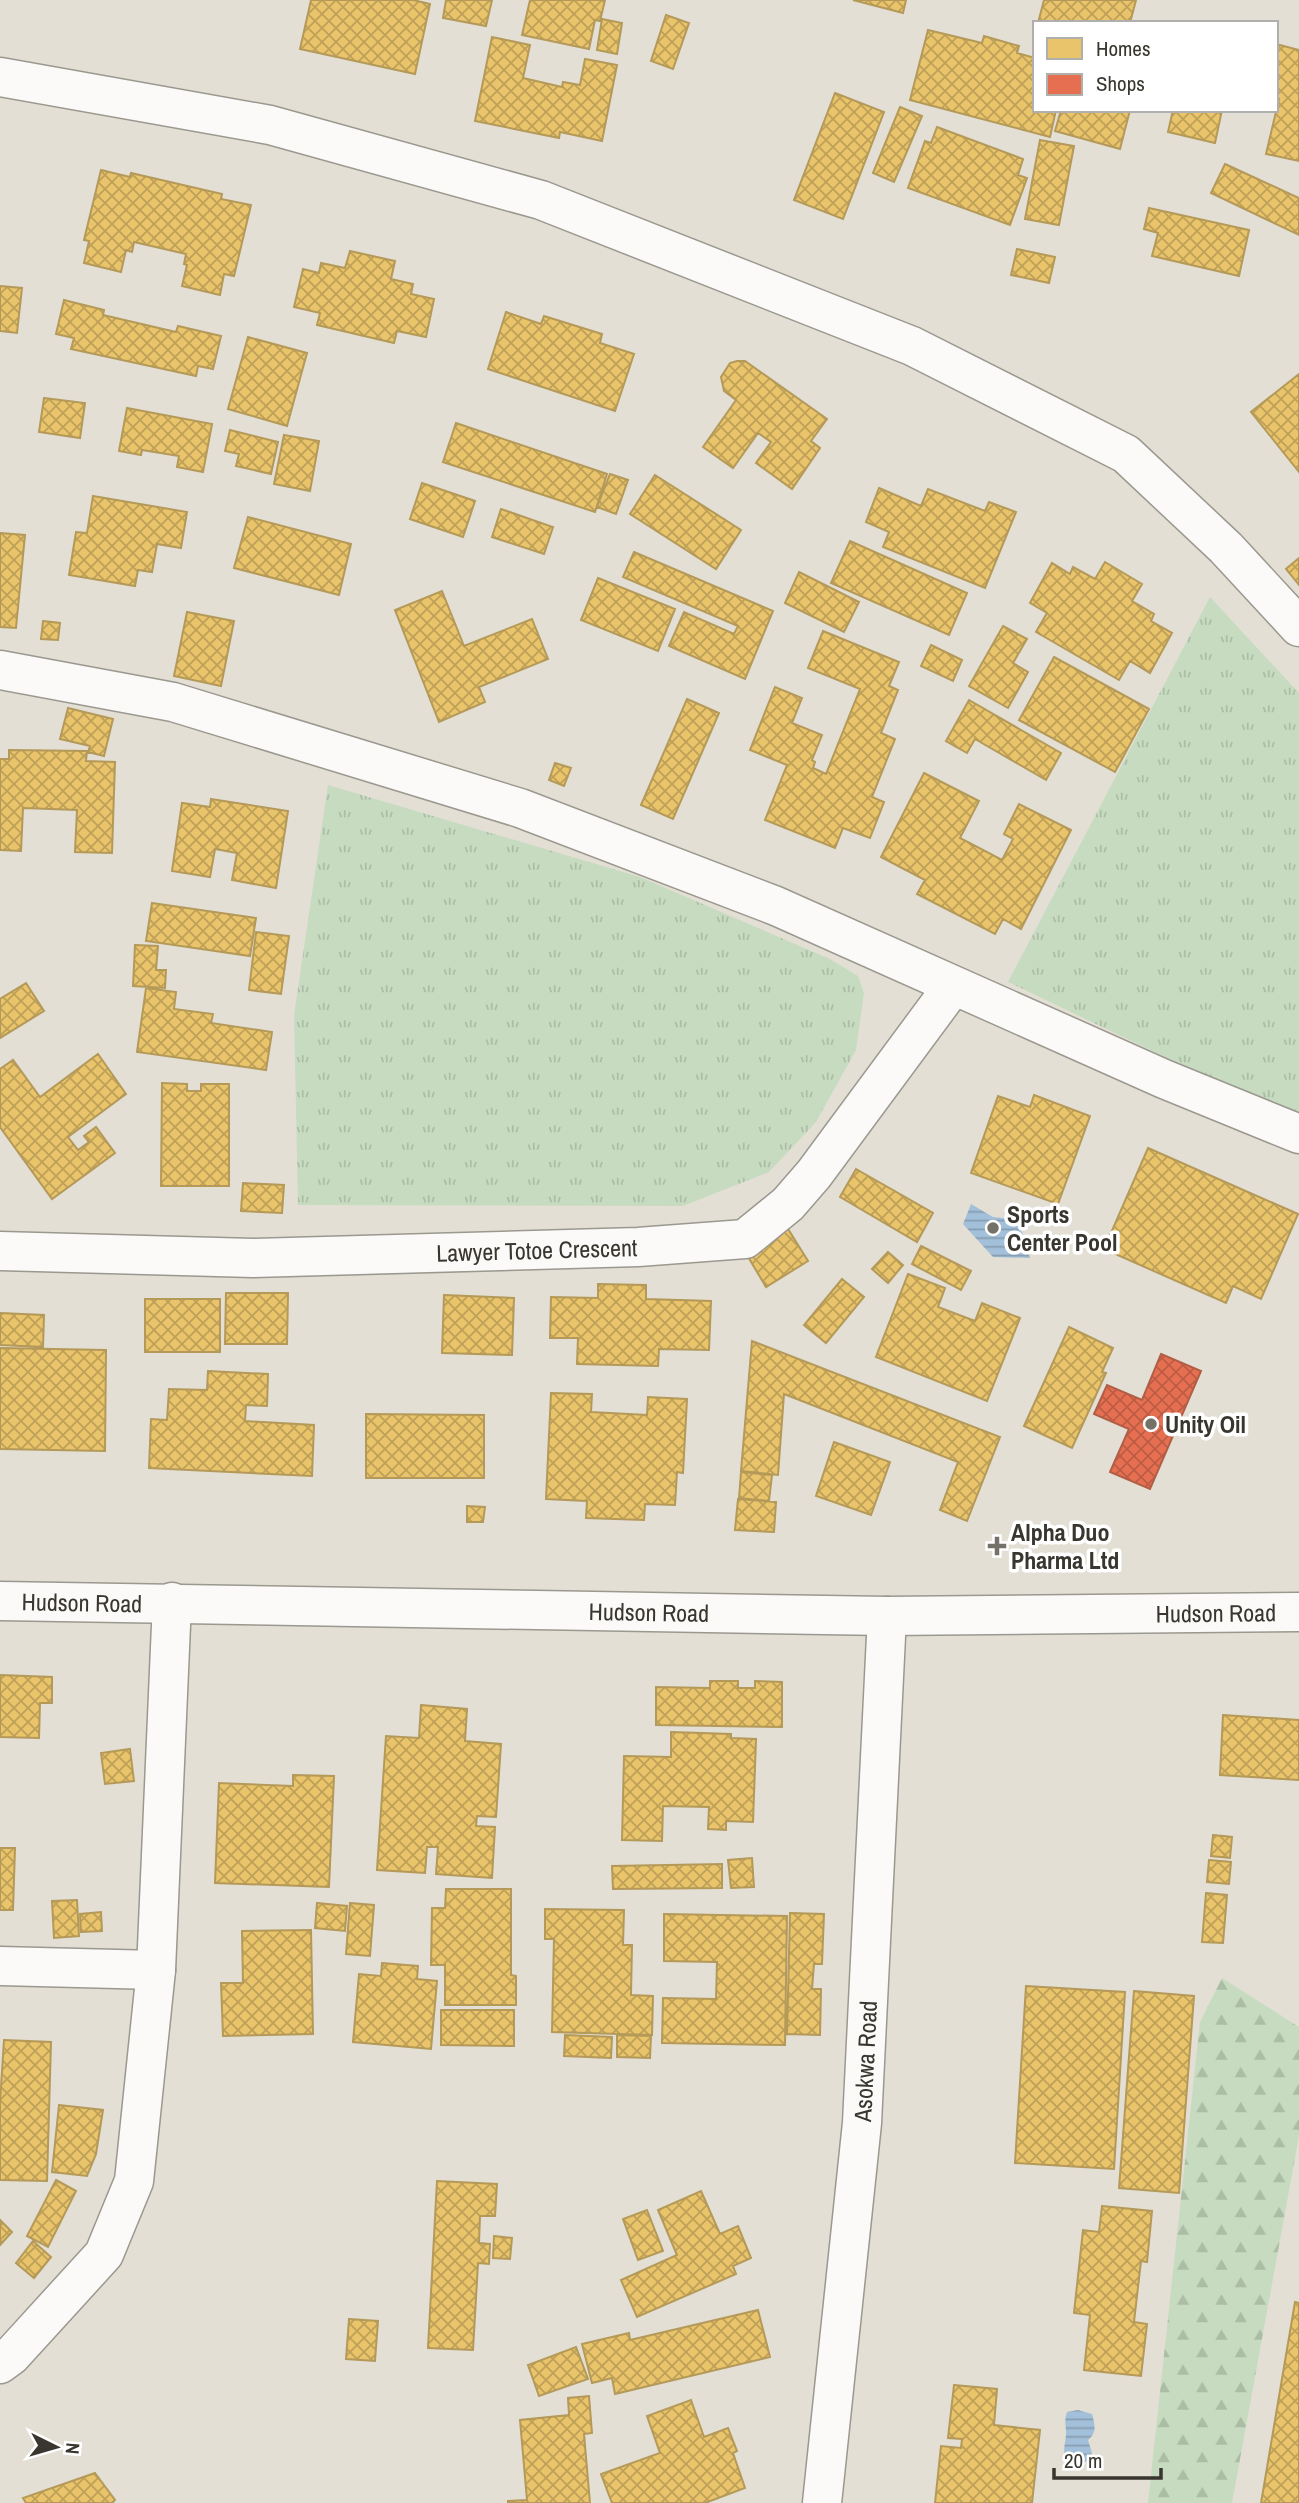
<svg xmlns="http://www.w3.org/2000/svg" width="1299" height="2503" font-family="'Archivo Narrow',sans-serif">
  <defs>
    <pattern id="grass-tufts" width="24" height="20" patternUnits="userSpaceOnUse" patternTransform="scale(1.75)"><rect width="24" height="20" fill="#c7dbc1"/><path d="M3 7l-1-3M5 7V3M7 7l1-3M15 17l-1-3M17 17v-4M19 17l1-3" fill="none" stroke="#acbda6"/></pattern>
    <pattern id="forest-firs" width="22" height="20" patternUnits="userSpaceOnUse" patternTransform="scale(1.75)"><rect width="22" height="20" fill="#c7dbc1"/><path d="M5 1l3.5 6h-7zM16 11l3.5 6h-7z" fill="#acbda6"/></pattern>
    <pattern id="water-rules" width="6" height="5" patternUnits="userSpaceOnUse" patternTransform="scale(1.75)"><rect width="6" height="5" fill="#a3c0da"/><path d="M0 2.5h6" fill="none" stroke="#869db1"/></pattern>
    <pattern id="homes-cross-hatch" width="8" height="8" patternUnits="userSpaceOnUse" patternTransform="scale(1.75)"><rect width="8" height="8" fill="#e9c46a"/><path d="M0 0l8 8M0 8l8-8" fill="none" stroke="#bea058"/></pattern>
    <pattern id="shops-cross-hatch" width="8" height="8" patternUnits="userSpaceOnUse" patternTransform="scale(1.75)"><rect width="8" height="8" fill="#e76f51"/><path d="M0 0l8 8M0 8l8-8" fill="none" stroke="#bc5c44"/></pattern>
  </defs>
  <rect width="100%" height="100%" fill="#e3dfd4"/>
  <!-- grass -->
  <path fill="url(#grass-tufts)" d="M1210,597L1299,693V1121L1008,982Z
    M328,785L640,877L830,959L858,976L864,993L856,1050L816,1122L769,1172L683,1206L298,1205L294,1015Z"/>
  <!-- forest -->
  <path fill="url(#forest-firs)" d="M1222,1978L1299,2027V2136L1232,2503H1148L1200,2022Z"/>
  <!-- water -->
  <path fill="url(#water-rules)" d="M971,1204L993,1217L1013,1219L1022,1232L1030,1258L993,1257L963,1224Z
    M1078,2410L1092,2414C1095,2424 1097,2433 1088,2440L1092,2453L1090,2460L1080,2464H1070C1059,2452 1067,2444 1066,2430C1065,2422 1065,2419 1067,2412Z"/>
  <!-- homes -->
  <path fill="url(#homes-cross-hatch)" stroke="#b49958" stroke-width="2" d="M311,0H413L430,4L415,74L300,49Z
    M446,0H492L486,26L443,18Z
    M530,0H605L600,21L595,20L589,49L522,35Z
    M853,0H906L903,13Z
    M1044,0H1136L1130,23H1038Z
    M666,15L689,23L673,69L651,61Z
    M602,19L622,23L617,54L597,50Z
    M928,30L982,43L984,36L1019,46L1017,53L1035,58V110H1056L1050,137L910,100Z
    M492,37L530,45L523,78L562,87L563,82L580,85L585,59L617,65L602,141L560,132L559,138L475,121Z
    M1276,44L1299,50V161L1266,154L1279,99L1276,98Z
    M835,93L884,112L843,219L794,200Z
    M900,107L922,116L894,182L873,173Z
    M1061,110H1130L1120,149L1055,131Z
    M1173,110H1222L1215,143L1168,132Z
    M937,127L1023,159L1018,175L1027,178L1010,225L908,188L925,141L931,143Z
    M1040,140L1074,146L1059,225L1025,219Z
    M1225,164L1299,198V235L1211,193Z
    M101,170L130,177L131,173L222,194L221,199L251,205L234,276L224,274L220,295L182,286L187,265L184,264L186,254L134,242L132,252L126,250L121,272L84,263L89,241L84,240Z
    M1149,208L1249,230L1239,276L1152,256L1158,233L1144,229Z
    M1017,249L1055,257L1049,283L1011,275Z
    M350,251L395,261L391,279L413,284L411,294L434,299L426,337L397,331L394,343L317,325L320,313L294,307L303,269L319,273L321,263L345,268Z
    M0,286L22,288L17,333L0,331Z
    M64,300L104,310L103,315L176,332L178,326L221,336L213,369L198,366L196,376L71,349L74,338L56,334Z
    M506,312L541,324L544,316L602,334L600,343L634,354L615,411L488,369Z
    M248,337L307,353L287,426L228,409Z
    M737,361H745L827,419L811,441L820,448L792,489L756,463L771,442L758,433L733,468L703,447L736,400L724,391L721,377L730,363Z
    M1299,374V472L1251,412Z
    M44,398L85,403L80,438L39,432Z
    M127,408L212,424L203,472L177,467L179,456L142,450L141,455L119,451Z
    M456,423L607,474L595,512L443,462Z
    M230,430L278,442L271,474L236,466L239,454L225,451Z
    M284,435L319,441L310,491L274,484Z
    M610,474L628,480L616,514L597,507Z
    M655,475L741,530L716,569L630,514Z
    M422,483L475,501L463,537L410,519Z
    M879,488L921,506L928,489L985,511L989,502L1016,512L985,588L883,547L889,532L866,522Z
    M93,496L187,512L181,548L157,544L152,572L138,570L135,586L69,575L76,532L87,533Z
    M501,509L553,527L544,554L492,537Z
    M248,517L351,544L339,595L234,568Z
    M0,533L25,535L16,628L0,627Z
    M850,541L967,593L949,635L831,583Z
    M634,552L773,611L745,679L669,646L684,612L734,634L738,626L623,577Z
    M1299,558V585L1286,569Z
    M1105,562L1142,584L1132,601L1154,614L1151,621L1172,633L1150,673L1130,661L1119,680L1036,632L1047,613L1030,603L1052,563L1070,574L1073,567L1095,579Z
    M799,572L859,602L844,632L785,603Z
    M598,578L675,609L658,651L581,620Z
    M442,591L464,646L532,619L548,659L479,687L485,702L439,722L395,610Z
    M187,612L234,621L221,686L174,676Z
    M43,621L60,623L58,640L41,639Z
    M1003,626L1027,639L1013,663L1028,672L1008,708L969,686Z
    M823,631L899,662L889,686L898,690L881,733L895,739L872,797L884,802L870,838L843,828L835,848L765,820L787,765L750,750L775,687L802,698L792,723L822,735L812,760L815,762L813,768L826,774L860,689L808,668Z
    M931,645L962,660L953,681L921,666Z
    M1054,657L1149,709L1115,772L1019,720Z
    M687,699L719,713L673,819L641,805Z
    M969,700L1061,753L1046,780L975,739L967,753L946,741Z
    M68,708L113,719L104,756L88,752L90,746L60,739Z
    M9,750L87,751L86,761L115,762L112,853L75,852L77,810L23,808L21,851L0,850V759H9Z
    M555,763L571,768L564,786L549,780Z
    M924,773L979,801L960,838L1002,860L1013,839L1004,834L1019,804L1071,830L1021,929L1003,919L995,934L917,894L925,880L881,857Z
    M211,799L288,811L276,888L232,880L237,853L215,849L210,877L172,871L182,803L210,807Z
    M152,903L256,918L250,956L146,941Z
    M256,932L289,936L281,994L249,990Z
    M135,945L158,946L156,970H166L165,988L133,986Z
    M26,983L44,1011L0,1038V999Z
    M146,988L176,992L174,1009L213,1014L211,1023L272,1032L266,1070L137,1052Z
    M98,1054L126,1094L68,1137L78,1150L89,1142L84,1136L96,1127L115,1153L52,1199L0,1127V1069L13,1060L40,1097Z
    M162,1083L187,1084V1091H201V1084H229V1186H161Z
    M1034,1095L1090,1116L1058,1204L971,1173L998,1096L1030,1107Z
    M1148,1148L1298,1214L1261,1299L1233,1286L1226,1303L1104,1249Z
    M856,1169L933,1213L917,1242L840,1197Z
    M243,1183L284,1185L282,1213L241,1211Z
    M785,1224L808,1261L766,1287L744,1250Z
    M921,1246L971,1271L961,1290L912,1264Z
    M888,1252L903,1265L888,1283L872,1269Z
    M908,1274L945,1288L938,1307L975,1321L982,1303L1020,1318L987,1401L876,1357Z
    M842,1279L864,1297L826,1343L804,1325Z
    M598,1284L646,1285V1299L711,1301L709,1350L659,1349L658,1366L577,1364L578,1338H550L551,1297L598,1298Z
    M226,1293H288L287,1344H225Z
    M444,1295L514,1298L512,1355L442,1353Z
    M145,1299H220V1352H145Z
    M0,1313L44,1315L43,1347L0,1345Z
    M1069,1327L1113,1348L1102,1372L1106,1373L1072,1448L1024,1426Z
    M752,1341L1000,1437L967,1521L940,1510L958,1462L784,1394L778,1475L741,1471Z
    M0,1348L106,1350L105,1451L0,1449Z
    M208,1371L268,1374L267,1406L246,1405L245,1421L314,1425L312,1476L149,1468L151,1419L167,1420L169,1389L207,1390Z
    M551,1393L592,1394L591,1412L647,1415L648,1397L687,1399L683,1473L677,1472L675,1505L645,1504L644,1520L586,1518L587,1501L546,1499Z
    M366,1414L484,1415V1478H366Z
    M834,1442L890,1462L871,1515L816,1496Z
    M741,1472L772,1475L769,1501L739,1498Z
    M738,1499L776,1502L774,1532L735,1530Z
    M467,1506L485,1507L483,1522H467Z
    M0,1675L52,1677V1703H40L39,1738L0,1737Z
    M710,1681H738V1688H755V1681L782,1682V1727L656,1725V1687L710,1688Z
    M421,1705L467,1709L465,1741L501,1744L496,1817L477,1816L476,1826L495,1827L492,1878L436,1874L438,1847H427L425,1873L377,1870L386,1736L419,1738Z
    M1223,1715L1299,1720V1780L1220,1775Z
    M671,1732L731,1734V1738L756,1739L753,1822L726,1821V1830L708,1829L709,1807L663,1806L662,1841L622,1840L624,1756L671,1757Z
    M130,1749L134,1781L105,1784L101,1753Z
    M293,1775L334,1776L329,1887L215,1883L219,1783L293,1786Z
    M1213,1835L1232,1837L1230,1858L1211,1856Z
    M0,1848H15L13,1910H0Z
    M752,1858L754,1887L731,1888L728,1860Z
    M1209,1860L1231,1862L1229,1884L1207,1882Z
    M722,1864V1888L613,1889L612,1866Z
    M446,1889H511V1975L516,1976V2005H445V1965H431L432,1908H445Z
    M1206,1893L1227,1895L1223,1943L1202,1942Z
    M77,1900L79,1936L54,1938L52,1901Z
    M317,1903L347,1906L345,1931L315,1928Z
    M350,1903L374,1905L370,1956L346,1954Z
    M545,1909L624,1910L623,1945H632L631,1995L653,1996L652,2035L552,2032L554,1939H545Z
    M101,1912L102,1931L81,1932L80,1914Z
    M790,1913L824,1914L822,1964H814L812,1989H821L820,2035L787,2034Z
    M664,1914L787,1916L785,2045L662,2043L663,1998L716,1999L717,1962L664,1961Z
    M311,1930L313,2034L223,2036L221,1983H243L242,1931Z
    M382,1963L418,1966L417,1979L437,1981L431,2049L353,2042L359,1974L381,1976Z
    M1026,1986L1125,1992L1114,2169L1015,2163Z
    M1134,1991L1194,1996L1179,2193L1119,2188Z
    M441,2010H514V2046L441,2045Z
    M565,2035L612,2037L611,2058L564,2056Z
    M617,2035L651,2036L650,2058L617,2057Z
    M4,2040L51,2042L47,2181L0,2180V2102Z
    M59,2105L103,2110L96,2154L87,2176L52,2172Z
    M56,2180L76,2191L48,2247L27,2236Z
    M437,2181L497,2184L495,2216H480L479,2243L490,2244L489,2264L478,2263L473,2350L428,2348Z
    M701,2191L720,2234L738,2226L751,2258L733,2266L736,2274L637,2317L621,2280L677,2255L658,2210Z
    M1102,2206L1152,2211L1147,2262L1141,2261L1134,2322L1147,2324L1141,2376L1084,2370L1090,2315L1074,2313L1083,2230L1099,2232Z
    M647,2210L663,2251L638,2260L623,2219Z
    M0,2220L12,2232L0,2245Z
    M494,2236L512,2238L510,2259L493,2258Z
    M33,2241L51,2257L34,2278L16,2263Z
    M1295,2302L1299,2303V2503H1261Z
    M758,2310L770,2357L615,2394L612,2378L592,2383L582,2344L629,2333L630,2340Z
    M349,2319L378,2321L375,2361L346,2359Z
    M576,2347L588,2379L539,2396L528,2365Z
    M954,2385L997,2389L994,2425L1040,2430L1032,2503H935L941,2446L961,2448L962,2439L948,2438Z
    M589,2396L592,2433L584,2434L590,2503H508V2501L527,2500L520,2420L569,2415L568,2398Z
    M691,2400L704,2437L728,2428L737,2451L733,2453L745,2488L705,2503H612L601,2474L660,2453L647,2416Z
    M95,2473L115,2500L112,2503H26L23,2498Z"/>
  <!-- shops -->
  <path fill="url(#shops-cross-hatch)" stroke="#b25e46" stroke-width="2" d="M1161,1354L1201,1371L1150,1489L1110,1472L1129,1429L1094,1414L1107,1385L1142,1400Z"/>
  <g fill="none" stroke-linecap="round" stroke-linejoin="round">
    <defs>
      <g id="minor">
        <path d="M0,77L270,125L541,200L912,346L1126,454L1226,548L1299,627"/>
        <path d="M0,670L173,702L520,808L776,906L1164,1079L1299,1134"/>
        <path id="s1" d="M0,1251L253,1258L638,1247L745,1239L788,1204L814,1174L953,986"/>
        <path d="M0,1966L156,1970"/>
        <path d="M0,2364L11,2356L104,2254L134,2181L156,1970L172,1602"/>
        <path id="s2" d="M822,2503L862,2123L887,1616"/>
      </g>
      <g id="tertiary">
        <path id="s3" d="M0,1601L887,1616L1299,1612"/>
      </g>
    </defs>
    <!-- minor casing -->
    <use href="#minor" stroke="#9b988f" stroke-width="41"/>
    <!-- tertiary casing -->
    <use href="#tertiary" stroke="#9b988f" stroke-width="41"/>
    <!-- minor -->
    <use href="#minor" stroke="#fbfaf9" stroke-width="38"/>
    <!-- tertiary -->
    <use href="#tertiary" stroke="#fbfaf9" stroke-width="38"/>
  </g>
  <!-- markers -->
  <g fill="#747168" stroke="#fff" stroke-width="2.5">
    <circle cx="993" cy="1228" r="7"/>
    <circle cx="1151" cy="1424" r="7"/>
    <path d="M993.5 1535.5h7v7h7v7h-7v7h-7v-7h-7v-7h7z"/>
  </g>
  <g text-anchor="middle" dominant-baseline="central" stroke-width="7" stroke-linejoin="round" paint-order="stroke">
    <!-- poi labels -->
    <g font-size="24" font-weight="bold" fill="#38362e" stroke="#fff" text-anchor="start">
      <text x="1007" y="1214">Sports<tspan x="1007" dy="28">Center Pool</tspan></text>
      <text x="1165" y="1424">Unity Oil</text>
      <text x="1011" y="1532">Alpha Duo<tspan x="1011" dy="28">Pharma Ltd</tspan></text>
    </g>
    <!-- street labels -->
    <g font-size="24" fill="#38362e" stroke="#fff">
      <text stroke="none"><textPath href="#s1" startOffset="537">Lawyer Totoe Crescent</textPath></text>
      <text stroke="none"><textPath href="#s3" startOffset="82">Hudson Road</textPath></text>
      <text stroke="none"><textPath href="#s3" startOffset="649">Hudson Road</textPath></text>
      <text stroke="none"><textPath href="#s3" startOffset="1216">Hudson Road</textPath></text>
      <text stroke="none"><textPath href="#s2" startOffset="444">Asokwa Road</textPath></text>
    </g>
  </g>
  <!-- legend -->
  <rect x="1033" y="21" width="245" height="91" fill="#ffffff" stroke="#afafab" stroke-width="2"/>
  <rect x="1047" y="38" width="35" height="21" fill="#e9c46a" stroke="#afafab" stroke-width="2"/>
  <text x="1096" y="56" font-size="21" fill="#38362e">Homes</text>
  <rect x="1047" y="74" width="35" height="21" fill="#e76f51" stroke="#afafab" stroke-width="2"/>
  <text x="1096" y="91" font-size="21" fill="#38362e">Shops</text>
  <!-- north arrow -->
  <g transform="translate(56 2447) rotate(95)" stroke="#ffffff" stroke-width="5" paint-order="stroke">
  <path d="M0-5L12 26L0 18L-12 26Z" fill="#38362e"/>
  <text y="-10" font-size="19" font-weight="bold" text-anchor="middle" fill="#38362e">N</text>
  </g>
  <!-- scale -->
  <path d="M1054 2468v10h107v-10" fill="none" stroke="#38362e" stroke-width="3.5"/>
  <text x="1064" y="2468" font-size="21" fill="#38362e" stroke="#ffffff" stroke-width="5" paint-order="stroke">20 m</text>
</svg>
